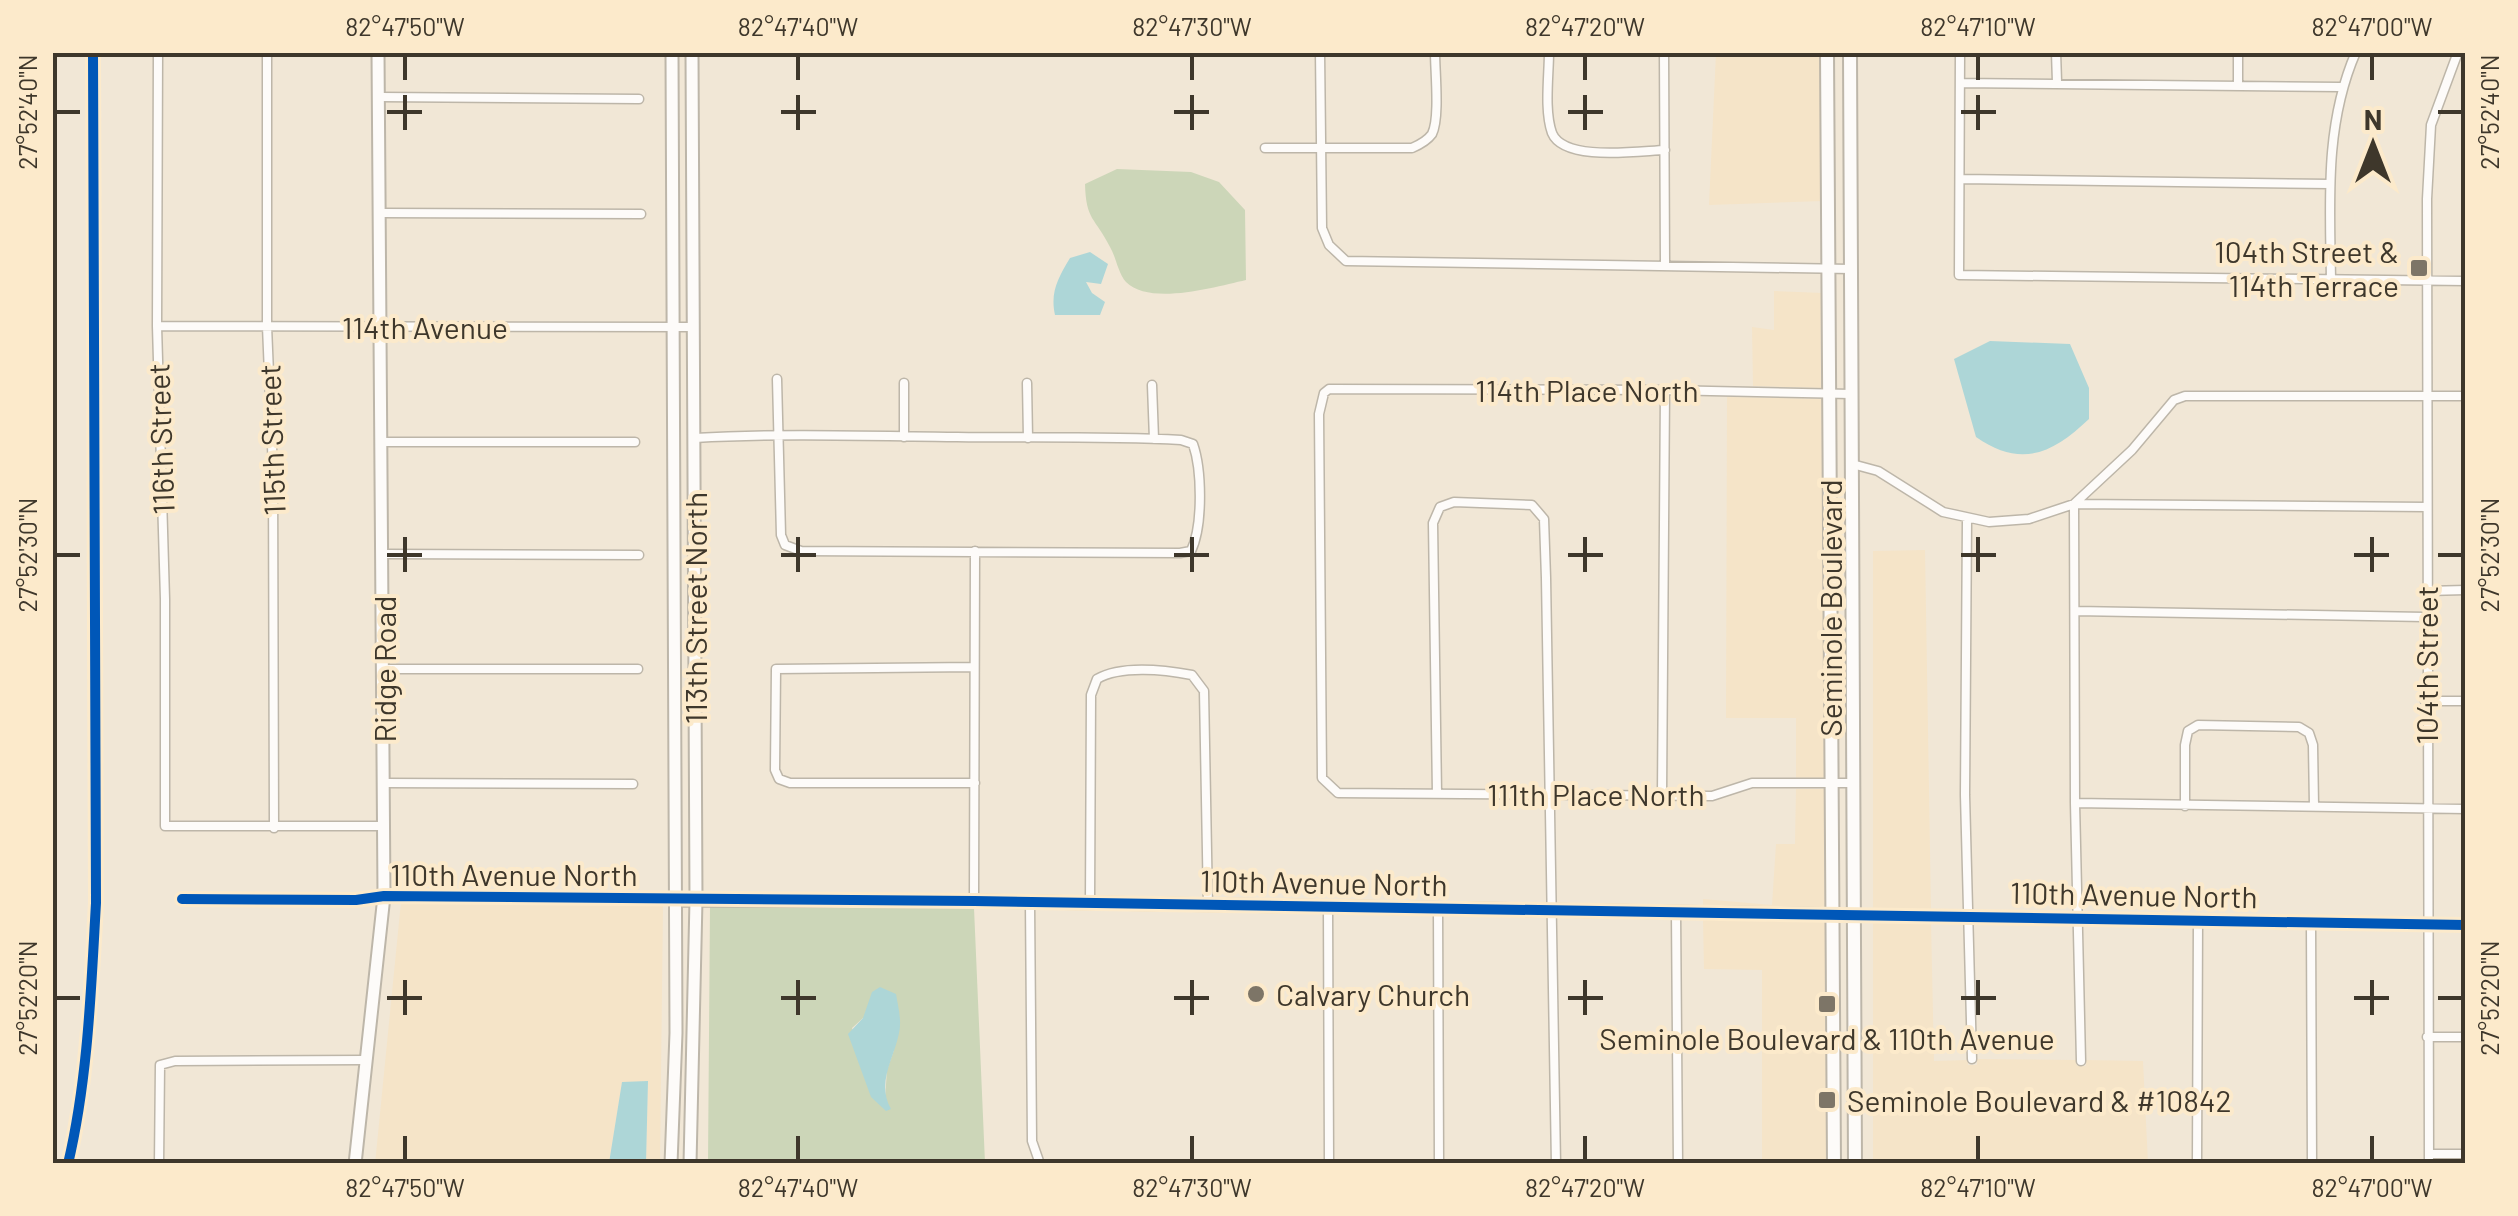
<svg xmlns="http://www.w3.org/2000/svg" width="2518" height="1216" font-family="Barlow,sans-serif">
  <rect width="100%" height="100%" fill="#f1e7d6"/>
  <!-- built -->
  <path fill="#f5e4c8" d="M1716,53H1822L1823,201L1709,205Z
    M1774,291L1823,293L1824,388L1753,386L1752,327L1774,330Z
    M1727,397L1824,399L1827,778H1796V718H1726Z
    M1925,550L1931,911L1873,910V551Z
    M1796,789H1827V909L1703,907V899L1772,905L1776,844H1795Z
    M401,902L663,905L660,1163H646L648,1082L622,1083L609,1163L375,1164Z
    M1703,918L1828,921V1163H1762V970L1704,969Z
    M1873,921L1931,922L1934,1061L1968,1060V1065H1977V1059L2076,1060L2077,1066H2086V1060L2143,1061L2148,1163H1873Z"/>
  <!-- green -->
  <path fill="#ccd6b8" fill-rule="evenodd" d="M1117,169L1191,172L1219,182L1245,210L1246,280C1215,287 1150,306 1126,282C1118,273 1116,257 1110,247C1095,217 1086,221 1085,184Z
    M710,906L974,908L985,1163L708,1164ZM863,1018L894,1050L887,1070L885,1099L852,1028Z"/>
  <!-- water -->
  <path fill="#add6d7" d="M1090,252L1108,264L1101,284L1086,282L1092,293L1105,302L1100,315H1055C1050,292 1058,278 1070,258Z
    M1990,341L2070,344L2089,388V419C2053,453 2022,469 1976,437L1954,359Z
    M880,987L896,994C898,1006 902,1021 899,1033C894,1059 876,1083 891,1109L886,1111L871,1097L848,1034L863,1018L872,992Z
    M648,1081L646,1163H609L622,1082Z"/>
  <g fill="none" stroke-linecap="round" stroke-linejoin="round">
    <defs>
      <path id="street" d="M158,52L157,326L165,599V826H383
        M267,52V326L273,470L274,828
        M1320,52L1322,228L1329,245L1346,261L1851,269
        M1549,52C1549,76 1544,110 1552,133C1564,162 1638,151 1665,150
        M1664,52L1665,264
        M1960,52L1959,275L2466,281
        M2056,52L2057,82
        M1960,83L2340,87
        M2238,85V52
        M380,97L639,99
        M1265,148H1412C1419,145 1427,141 1432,134C1440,118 1435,72 1435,52
        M1961,179L2330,184
        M381,213L641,214
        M2331,281C2330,203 2324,125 2356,52
        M157,326L694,327
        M904,383V437
        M1027,383L1028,438
        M1152,385L1154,439
        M1851,394L1665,390L1329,389L1324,393L1319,414L1322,778L1338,793L1712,796L1752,783H1853
        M695,438C782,433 870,436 957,437C1032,438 1106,436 1181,440L1193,444C1202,470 1203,526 1191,551L1180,553L801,551L785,545L781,535L777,379
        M383,442H635
        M1852,464L1878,471L1943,512L1989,522L2029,519L2074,504L2132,450L2174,400L2185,396H2466
        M1967,520L1965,795L1972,1059
        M384,554L639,555
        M2426,591L2466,590
        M2076,611L2425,617
        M974,667L776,669L775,770L779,779L790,783H975
        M384,669H638
        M2425,701H2466
        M384,783L633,784
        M1437,794L1433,523L1440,507L1454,502L1532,505L1544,519L1546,578L1556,1164
        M1662,795L1665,390
        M2075,803L2466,809
        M2185,806V745L2188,731L2198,725L2299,727L2309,733L2313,745L2314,806
        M182,899L356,900L384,896L674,900
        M974,901L975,551
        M1030,903L1032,1141L1040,1164
        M1090,904L1091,695L1097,679C1121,665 1165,670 1192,675L1204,691L1208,906
        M1328,907L1329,1164
        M1438,908L1439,1164
        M1676,912L1678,1164
        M1853,915L2466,925
        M2311,922L2312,1164
        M2427,1037H2466
        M2081,1061L2075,803L2074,504L2427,507
        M2429,1154H2466
        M159,1164L160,1065L175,1061L365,1060
        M2197,1164L2198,919
        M2429,1164L2427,199L2431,125L2458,52"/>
      <path id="secondary" d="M674,900L974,901L1853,915
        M355,1164L384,896L378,52
        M671,1164L676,1033L672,52
        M690,1164L696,900L692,52"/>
      <path id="primary" d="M1827,52L1834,1164
        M1850,52L1855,1164"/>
    </defs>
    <!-- street casing -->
    <use href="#street" stroke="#bdb6a9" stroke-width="11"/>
    <!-- secondary casing -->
    <use href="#secondary" stroke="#bdb6a9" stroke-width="15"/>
    <!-- primary casing -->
    <use href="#primary" stroke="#bdb6a9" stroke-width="16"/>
    <!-- street -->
    <use href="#street" stroke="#fdfbf9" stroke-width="8"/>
    <!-- secondary -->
    <use href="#secondary" stroke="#fdfbf9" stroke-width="11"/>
    <!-- primary -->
    <use href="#primary" stroke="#fdfbf9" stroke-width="12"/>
    <defs>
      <path id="cycleway" d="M182,899L356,900L384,896L974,901L2466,925
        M68,1164C88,1079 91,990 96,903L93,52"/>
    </defs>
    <!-- cycleway casing -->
    <use href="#cycleway" stroke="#fceacb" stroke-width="16"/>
    <!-- cycleway -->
    <use href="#cycleway" stroke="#0057b8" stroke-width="10"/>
  </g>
  <!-- ticks -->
  <path fill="none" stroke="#3e372b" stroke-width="4" d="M405,55V80M798,55V80M1192,55V80M1585,55V80M1978,55V80M2372,55V80M405,95V130M798,95V130M1192,95V130M1585,95V130M1978,95V130M55,112H80M387,112H422M781,112H816M1174,112H1209M1568,112H1603M1961,112H1996M2438,112H2463M405,537V572M798,537V572M1192,537V572M1585,537V572M1978,537V572M2372,537V572M55,555H80M387,555H422M781,555H816M1174,555H1209M1568,555H1603M1961,555H1996M2354,555H2389M2438,555H2463M405,980V1015M798,980V1015M1192,980V1015M1585,980V1015M1978,980V1015M2372,980V1015M55,998H80M387,998H422M781,998H816M1174,998H1209M1568,998H1603M1961,998H1996M2354,998H2389M2438,998H2463M405,1136V1161M798,1136V1161M1192,1136V1161M1585,1136V1161M1978,1136V1161M2372,1136V1161"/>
  <!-- markers -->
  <g fill="#7d7567" stroke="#fceacb" stroke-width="4">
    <rect x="2409" y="258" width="20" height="20" rx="5"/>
    <circle cx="1256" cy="994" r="10"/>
    <rect x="1817" y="994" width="20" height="20" rx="5"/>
    <rect x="1817" y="1090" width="20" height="20" rx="5"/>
  </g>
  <g text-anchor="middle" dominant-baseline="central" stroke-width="8" stroke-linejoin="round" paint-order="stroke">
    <!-- poi labels -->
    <g font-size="30" fill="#3e372b" stroke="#fceacb" text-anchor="start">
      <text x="2399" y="251" text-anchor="end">104th Street &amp;<tspan x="2399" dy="34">114th Terrace</tspan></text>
      <text x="1276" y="994">Calvary Church</text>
      <text x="1827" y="1038" text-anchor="middle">Seminole Boulevard &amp; 110th Avenue</text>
      <text x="1847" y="1100">Seminole Boulevard &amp; #10842</text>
    </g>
    <!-- street labels -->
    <g font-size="30" fill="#3e372b" stroke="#fceacb">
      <text x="425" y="327">114th Avenue</text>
      <text x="1587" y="390">114th Place North</text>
      <text transform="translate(160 439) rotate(-92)">116th Street</text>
      <text transform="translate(271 440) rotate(-92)">115th Street</text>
      <text transform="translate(695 608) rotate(-90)">113th Street North</text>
      <text transform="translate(1830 608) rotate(-90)">Seminole Boulevard</text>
      <text transform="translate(2426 665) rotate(-90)">104th Street</text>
      <text transform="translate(384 669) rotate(-90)">Ridge Road</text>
      <text x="1596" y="794">111th Place North</text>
      <text x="514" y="874">110th Avenue North</text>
      <text transform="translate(1324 882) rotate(1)">110th Avenue North</text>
      <text transform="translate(2134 894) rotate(1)">110th Avenue North</text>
    </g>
  </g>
  <!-- border -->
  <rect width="2518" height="1216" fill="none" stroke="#fceacb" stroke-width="110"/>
  <!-- north arrow -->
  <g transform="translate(2373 145)" stroke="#fceacb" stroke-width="8" paint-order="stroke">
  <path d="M0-8L18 38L0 25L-18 38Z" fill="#3e372b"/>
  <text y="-15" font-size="28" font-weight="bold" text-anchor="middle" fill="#3e372b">N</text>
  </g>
  <rect x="55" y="55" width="2408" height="1106" fill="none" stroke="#3e372b" stroke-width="4"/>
  <g font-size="25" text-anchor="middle" fill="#3e372b">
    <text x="405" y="36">82°47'50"W</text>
    <text x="798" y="36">82°47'40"W</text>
    <text x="1192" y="36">82°47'30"W</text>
    <text x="1585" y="36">82°47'20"W</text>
    <text x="1978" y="36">82°47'10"W</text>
    <text x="2372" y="36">82°47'00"W</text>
    <text transform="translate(28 112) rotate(-90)" y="9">27°52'40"N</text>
    <text transform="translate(2490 112) rotate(-90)" y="9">27°52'40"N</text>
    <text transform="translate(28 555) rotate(-90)" y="9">27°52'30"N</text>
    <text transform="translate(2490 555) rotate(-90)" y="9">27°52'30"N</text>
    <text transform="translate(28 998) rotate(-90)" y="9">27°52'20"N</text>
    <text transform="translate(2490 998) rotate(-90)" y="9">27°52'20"N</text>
    <text x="405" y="1197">82°47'50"W</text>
    <text x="798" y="1197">82°47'40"W</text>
    <text x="1192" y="1197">82°47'30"W</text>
    <text x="1585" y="1197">82°47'20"W</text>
    <text x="1978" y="1197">82°47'10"W</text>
    <text x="2372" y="1197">82°47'00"W</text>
  </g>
</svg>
